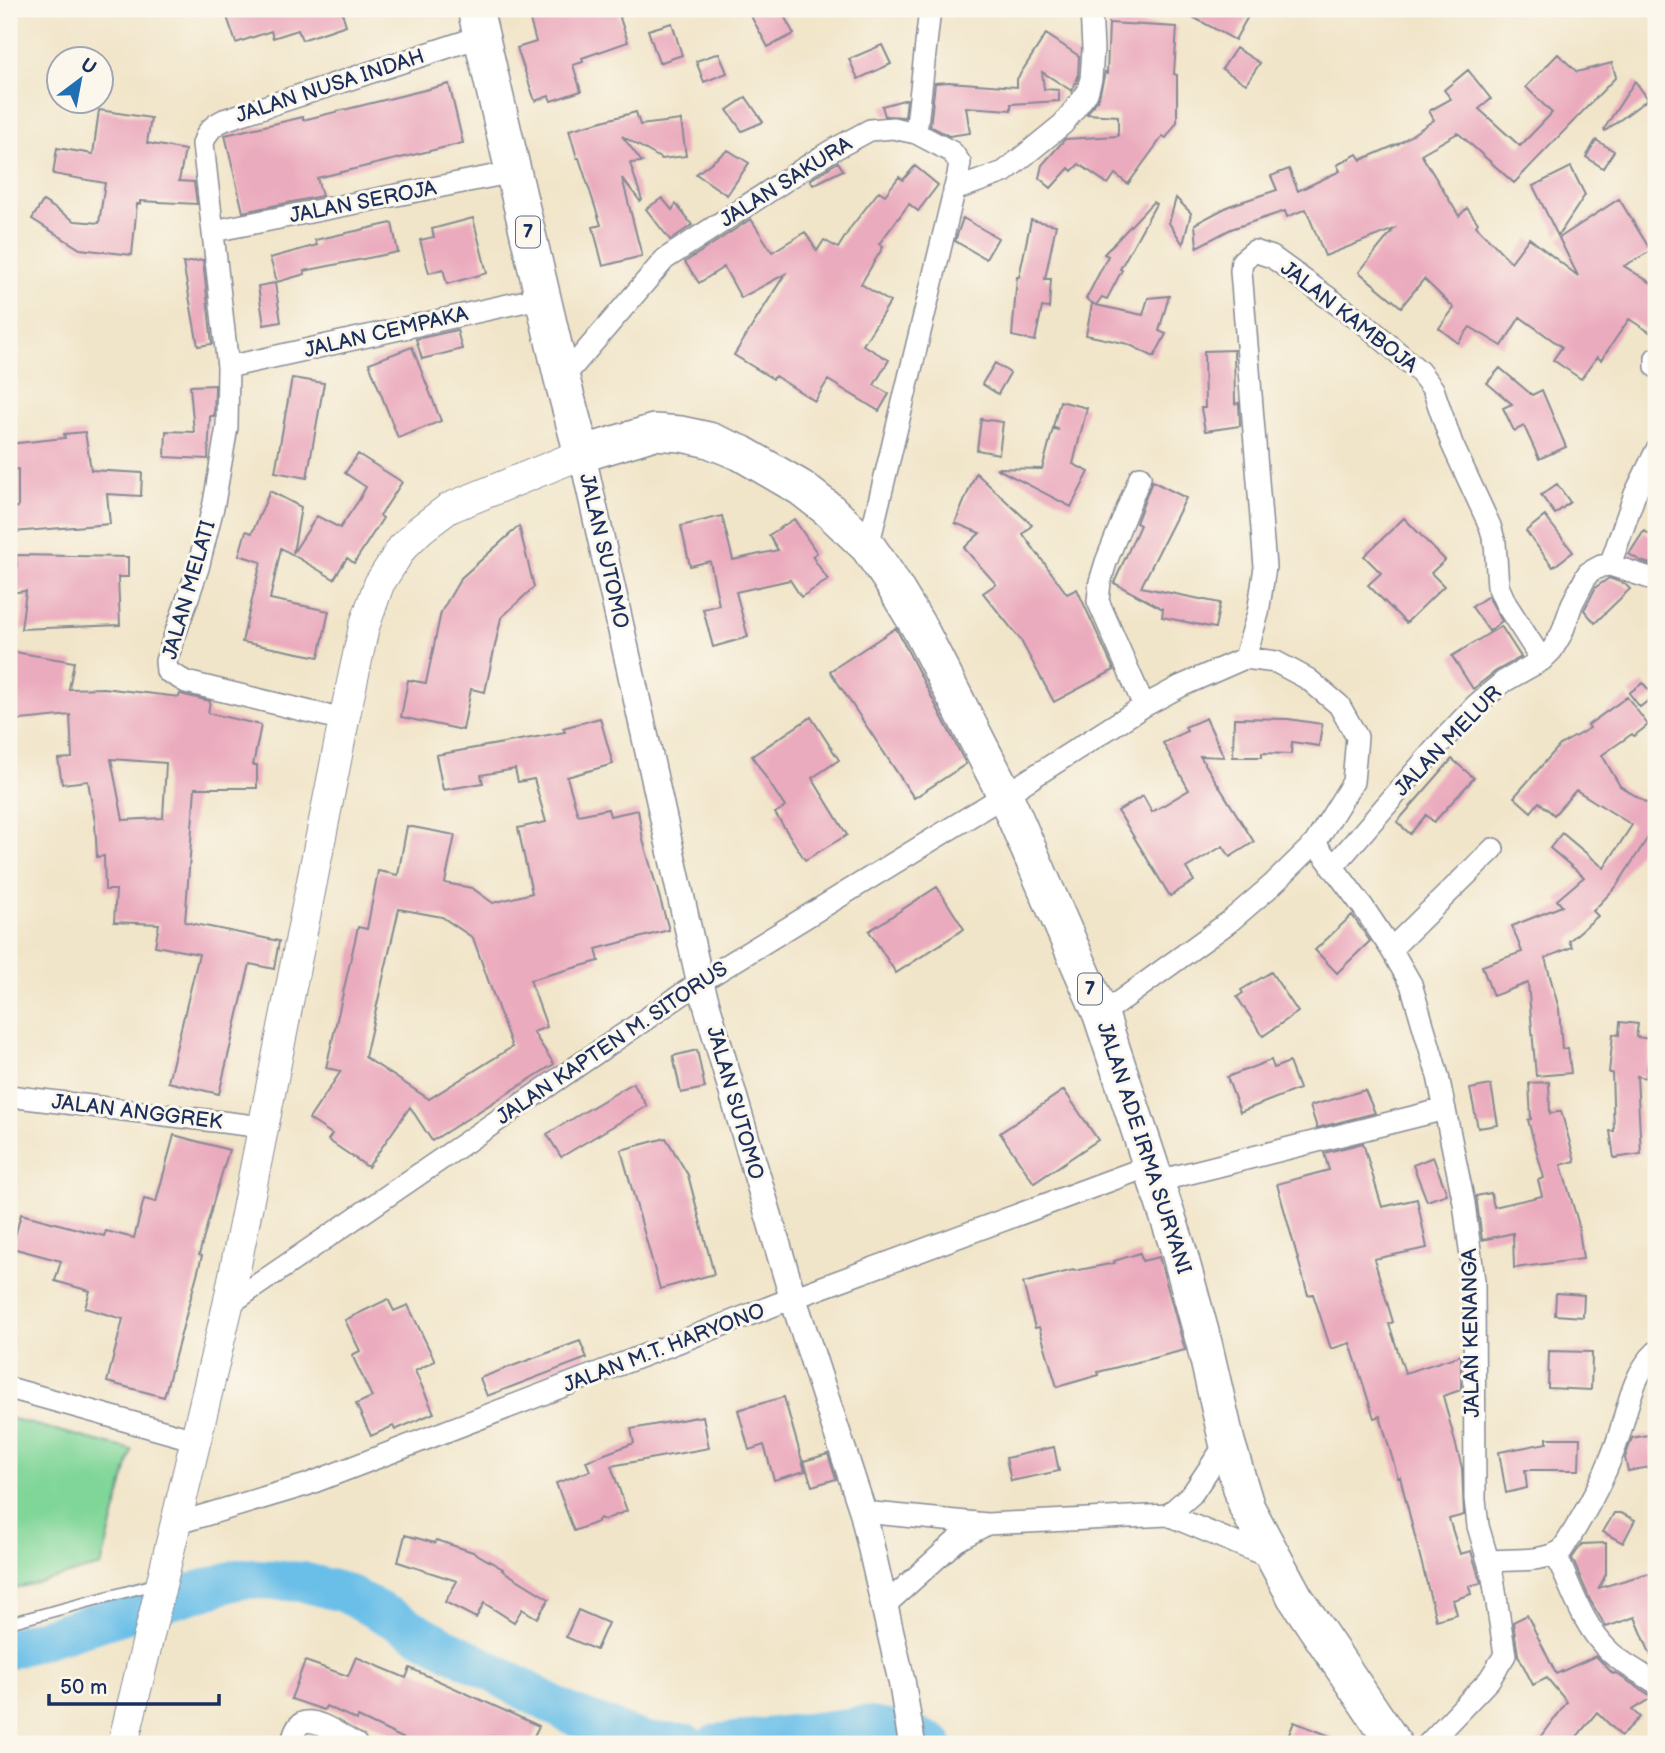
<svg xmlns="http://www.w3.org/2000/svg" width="1665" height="1753" font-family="'Balsamiq Sans',sans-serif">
  <rect width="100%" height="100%" fill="#fbf7ec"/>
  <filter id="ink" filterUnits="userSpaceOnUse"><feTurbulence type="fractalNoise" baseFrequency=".0143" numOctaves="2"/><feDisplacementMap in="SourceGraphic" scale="14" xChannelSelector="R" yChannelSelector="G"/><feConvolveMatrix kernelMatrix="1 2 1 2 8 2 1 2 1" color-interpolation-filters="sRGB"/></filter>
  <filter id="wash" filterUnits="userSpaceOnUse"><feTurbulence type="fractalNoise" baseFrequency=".00686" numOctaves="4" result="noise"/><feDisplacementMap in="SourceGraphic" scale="28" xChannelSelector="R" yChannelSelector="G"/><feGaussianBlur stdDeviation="1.57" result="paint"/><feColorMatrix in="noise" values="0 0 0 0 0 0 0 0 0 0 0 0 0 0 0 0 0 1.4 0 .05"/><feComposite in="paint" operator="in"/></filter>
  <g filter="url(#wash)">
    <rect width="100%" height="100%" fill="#f1e5c9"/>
    <!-- green -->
    <path fill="#80d699" stroke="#4e827c" stroke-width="2" d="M9,1418L132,1450L101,1566L9,1590Z"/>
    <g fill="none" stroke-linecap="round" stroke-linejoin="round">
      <!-- river -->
      <path stroke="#6bbfe8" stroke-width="40" d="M9,1649L242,1578L303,1582L345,1593L568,1713L644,1742L686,1744
        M715,1744L864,1726L906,1733L933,1744"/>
    </g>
    <g id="blocks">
      <!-- building -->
      <path fill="#ebabbe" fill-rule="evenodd" d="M242,9H341L346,25L302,40L298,30L273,38L271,31L236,43L226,14Z
        M527,9H617L628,42L582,58L583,62L573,65L581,91L551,101L549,96L535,101L517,48L536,42Z
        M747,9H780L794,34L768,47Z
        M1178,9H1252L1235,40Z
        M672,23L682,55L659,63L648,30Z
        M1109,23L1177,27L1174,74L1177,75V122L1166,138L1163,136L1128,184L1115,174L1108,184L1079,164L1072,171L1069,168L1051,188L1039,178L1042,165L1065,139L1118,136V116L1087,114L1099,97L1105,72L1107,74Z
        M1046,34L1079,56L1078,77L1072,91L1042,72L1044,89L1059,90V101L1011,104V110L966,107L970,133L949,136L930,126L935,83L949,82L1017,87V79Z
        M882,45L891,64L858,79L849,59Z
        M1236,48L1260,63L1246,84L1222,69Z
        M719,53L727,73L704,82L696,61Z
        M1558,54L1577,72L1612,63L1616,77L1514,183L1458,133L1421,154L1459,216L1467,208L1478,223L1476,226L1511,262L1529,238L1578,276L1559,238L1619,199L1651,251L1624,266L1656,286V336L1629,319L1601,360L1597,357L1581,379L1553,360L1562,347L1520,317L1502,346L1470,327L1458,343L1439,328L1454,308L1424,279L1401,307L1359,272L1394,229L1325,256L1306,209L1287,217L1285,211L1231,229L1197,247L1195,224L1229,206L1277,190L1271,176L1289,169L1298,191L1340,171L1337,165L1357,154L1361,160L1398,144L1434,120L1429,111L1451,99L1444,90L1468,70L1491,99L1479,109L1520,146L1552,113L1526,87Z
        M1635,81L1648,99L1605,131L1604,129Z
        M449,84L463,143L317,178L322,196L243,212L225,135L303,117V120Z
        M746,97L763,122L742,131L727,110Z
        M907,99L905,117L885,116L882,106Z
        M99,110L151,118L147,143L185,150L179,181L194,182L197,204L140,201V204H137L132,255L80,249L32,219L43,201L75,221L99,223L105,183L53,174L57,148L93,154Z
        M636,112L640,125L681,120L686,156L662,159L622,136L642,162L630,163L642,200L640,201L622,178L642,256L603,266L593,227L601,225L579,158H577L569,130Z
        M1596,140L1614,151L1603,168L1586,157Z
        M728,150L749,163L727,195L696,174Z
        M838,162L843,170L813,185L810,180Z
        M915,166L938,185L918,211L909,204L879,244L883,247L861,284L890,302L863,345L889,360L874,385L889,394L879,411L828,380L815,401L775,376L773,379L734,355L785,274L741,298L724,267L699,283L685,262L751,219L772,252L805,232L817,251L824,240L838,248L851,227L879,191L885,195L899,177L903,180Z
        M1571,167L1585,195L1558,236L1533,186Z
        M662,198L672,210L676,204L692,225L670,240L646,209Z
        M1176,198L1191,213L1183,244L1169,223Z
        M1153,202L1156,204L1120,269L1122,270L1107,299L1102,297L1096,305L1143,315L1148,298L1169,296L1159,331L1166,334L1154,357L1128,344L1086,335L1092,304H1094L1086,299L1108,256L1104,254Z
        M473,218L487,273L447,284L443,269L429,273L420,240L434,237L432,229Z
        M963,218L998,238L986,259L955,241Z
        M1031,220L1056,225L1045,279H1051L1049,308L1042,307L1035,341L1012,336L1017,277H1019Z
        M392,223L398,252L304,271L305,274L277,282L270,258L317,245L315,240Z
        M203,260L212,344L198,346L183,263Z
        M275,283L281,322L264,325L258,286Z
        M457,330L462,349L422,359L416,339Z
        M412,347L441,421L398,438L369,363Z
        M1234,350L1235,404L1239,403L1240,426L1205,431L1201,408H1205L1204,351Z
        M995,363L1010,373L998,394L982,384Z
        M1500,368L1532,395L1542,390L1566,447L1539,459L1524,426L1514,431L1503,408L1512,404L1487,383Z
        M292,378L324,383L307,478L275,472Z
        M215,385L214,416H210L208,459L165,457L166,431L194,432L190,386Z
        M1060,401L1087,408L1073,464L1089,472L1071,507L996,468L1042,469L1053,429L1059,430L1053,427Z
        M981,419L1003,422L999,454L977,450Z
        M85,432L91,470L142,473L141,496L107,494L110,524L13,532L10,508L18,507V469L9,470V444L65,438L64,434Z
        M358,454L402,482L380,516L383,518L354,563L347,558L334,579L281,548L270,599L329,611L319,657L242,642L261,562L239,555L246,531L252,533L270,491L301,507L293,553L317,516L340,528L359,500L366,487L345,473Z
        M976,473L1032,525L1023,534L1067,594L1077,589L1114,670L1054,702L1020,639L983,593L996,584L964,548L980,533L955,523Z
        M1152,481L1186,498L1141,587L1220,603L1215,628L1162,617L1163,609L1114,583L1140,525L1136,523Z
        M1557,484L1570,502L1555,514L1541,495Z
        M722,516L733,560L778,550L769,535L794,519L817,553L812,556L828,580L801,597L790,580L736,592L748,637L713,647L703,609L719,605L710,561L690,566L681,526Z
        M1545,516L1573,552L1553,567L1526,531Z
        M1404,518L1445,560L1431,573L1444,586L1406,623L1368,585L1381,573L1364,556Z
        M519,526L534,587L501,618L485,692L471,689L463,730L401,717L408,680L426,683L441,612L461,578Z
        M1644,531L1656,539V566L1641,561L1629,554Z
        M16,555L128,557V577H118L120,625L21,629L26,591L9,593V570L17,569Z
        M1609,578L1625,584L1630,589L1595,623L1584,610L1596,587Z
        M1488,596L1502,621L1489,631L1472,607Z
        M1501,626L1521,657L1496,671L1473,689L1452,656Z
        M896,628L966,764L914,798L830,671Z
        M9,651L74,662L69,689L103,688L179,697L180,694L210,701L208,713L261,725L253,765H257V788H195L185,922L279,941L274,969L250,964L219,1094L168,1082L199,954L155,946L159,924L114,922L116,890H105L104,856L97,857L95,822L88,781L62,784L58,759L72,758L70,715L11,721ZM111,759L166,763L163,818L123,820Z
        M1643,683L1654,696L1640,707L1629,693Z
        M1627,697L1648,725L1634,736L1632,734L1602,755L1620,786L1656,809V825L1616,887L1593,911L1598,916L1569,941L1572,947L1545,958L1559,1009L1562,1049L1568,1048L1571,1073L1536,1076L1528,983L1493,996L1482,966L1522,952L1512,926L1562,906L1557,900L1584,877L1550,848L1562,833L1604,868L1632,825L1576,790L1554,815L1539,802L1531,812L1514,797L1560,745L1590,728L1588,725Z
        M811,717L839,760L812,778L847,835L805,860L775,813L785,807L752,756Z
        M600,718L613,764L567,777L578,815L608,809L610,816L638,810L643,840L669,930L596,949L599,961L530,980L547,1027L533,1032L554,1064L432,1141L410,1107L368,1167L328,1140L332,1134L309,1119L341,1071L326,1068L358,927L367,929L378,871L398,875L407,826L455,835L445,883L472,888L493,903L532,893L518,828L546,822L534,779L518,782L515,769L481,775L483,783L443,790L436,755L565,732L563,728ZM399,909L442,917L473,938L512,1047L429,1099L365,1057Z
        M1206,718L1224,757L1200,756L1254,842L1230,857L1223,846L1186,868L1194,881L1170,896L1118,811L1143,796L1152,812L1189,790L1163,743L1187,731L1185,727Z
        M1234,718L1288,719L1322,724L1319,746L1292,742L1291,754L1262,753V757H1233Z
        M1452,759L1474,778L1434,822L1426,815L1410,834L1397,822Z
        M937,887L964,929L896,973L869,931Z
        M1352,915L1370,941L1337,973L1315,950Z
        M1271,972L1298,1012L1263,1036L1237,997L1243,993L1241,990Z
        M1620,1022L1638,1024L1636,1037L1651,1039L1646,1078L1637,1076L1641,1154L1614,1158L1610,1131H1614L1612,1073H1609L1613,1034L1619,1035Z
        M697,1050L705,1088L681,1093L673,1056Z
        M1271,1060L1274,1068L1289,1062L1299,1089L1240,1112L1227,1077Z
        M1549,1082L1550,1114L1561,1111L1575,1161L1561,1165L1578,1222L1583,1259L1514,1268L1513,1233L1482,1240L1476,1196L1491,1193L1494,1207L1542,1196L1538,1180L1544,1178L1528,1120L1531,1119L1529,1083Z
        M633,1083L647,1106L561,1157L547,1134Z
        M1491,1085L1498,1125L1478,1128L1470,1089Z
        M1064,1090L1098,1140L1034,1183L1000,1133Z
        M1365,1090L1375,1113L1317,1128L1310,1106Z
        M174,1135L229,1150L215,1196L199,1255L202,1256L164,1397L107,1382L123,1319L85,1308L90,1291L55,1281L61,1261L12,1248L21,1214L104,1236L106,1231L134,1238L144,1199L156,1202Z
        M666,1138L688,1175L714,1274L660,1289L621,1150Z
        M1363,1143L1382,1207L1417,1199L1427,1248L1374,1259L1393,1322L1389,1324L1405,1373L1461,1355V1390L1443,1396L1462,1468L1464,1515L1449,1519L1460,1554L1471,1551L1481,1583L1469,1586L1471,1594L1453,1600L1457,1614L1436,1620L1400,1477L1398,1478L1380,1416L1374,1418L1350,1343L1331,1349L1313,1294L1308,1295L1277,1184L1329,1170L1324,1153Z
        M1433,1157L1447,1194L1427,1201L1413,1165Z
        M1140,1253L1142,1261L1159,1257L1185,1350L1098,1372L1099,1375L1057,1387L1039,1327L1035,1328L1023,1283L1073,1270L1074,1271L1115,1263L1114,1261Z
        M1556,1293L1584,1295L1583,1317L1555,1315Z
        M388,1299L394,1311L408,1305L435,1361L415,1371L434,1413L395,1430L393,1426L371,1436L356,1404L372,1397L352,1355L360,1351L345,1320Z
        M580,1341L587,1358L487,1396L480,1378Z
        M1549,1351L1592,1352L1591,1390L1548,1388Z
        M784,1397L805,1471L774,1480L764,1445L749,1450L738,1410Z
        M703,1416L709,1448L611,1466L627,1511L604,1520L600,1518L597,1522L574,1531L556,1483L590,1471L586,1461L634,1443L631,1429Z
        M1648,1435L1655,1466L1628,1471L1625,1458L1632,1438Z
        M1547,1438H1580L1579,1470H1525L1527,1488L1506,1493L1499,1452L1547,1443Z
        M1054,1447L1059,1471L1011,1481L1006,1458Z
        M828,1454L836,1479L812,1486L804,1461Z
        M1614,1513H1621L1635,1520L1623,1543L1603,1532Z
        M405,1535L435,1543L436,1540L473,1552L503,1569L502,1570L549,1599L537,1618L522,1609L514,1622L484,1603L476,1618L445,1602L457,1581L398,1562Z
        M1606,1543V1574L1599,1588L1649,1573L1656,1600V1668L1635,1617L1606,1627L1590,1600L1572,1558L1582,1544Z
        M578,1610L608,1623L596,1650L566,1637Z
        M1527,1615L1556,1674L1596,1656L1613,1674L1615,1673L1648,1694L1651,1698L1632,1710L1640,1717L1621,1736L1597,1712L1571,1744H1536L1567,1702L1547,1678L1533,1685L1518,1655L1513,1622Z
        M356,1657L406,1678L410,1668L539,1726L530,1744H415L358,1717L357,1720L326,1706L324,1710L291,1699L305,1661L348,1676Z
        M1294,1722L1348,1743V1744H1285Z"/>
    </g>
  </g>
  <g filter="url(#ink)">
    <use href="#blocks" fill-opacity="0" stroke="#868a94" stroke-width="2"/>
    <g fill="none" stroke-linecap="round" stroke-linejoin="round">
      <defs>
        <path id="service" d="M9,1623L159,1583"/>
        <path id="minor" d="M916,133L930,9
          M954,190L1004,172L1063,124L1087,93L1091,79L1093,49L1091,9
          M213,231L514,172
          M1656,358V367
          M228,367L544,297
          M562,379L665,259L829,152L870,130L893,128L916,133L952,152L960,163L958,175L868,547
          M1140,477L1106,562L1100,582L1098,601L1144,706
          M1610,565L1635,494L1656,451
          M1245,658L1258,613L1265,567L1241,271L1242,261L1254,251L1272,257L1366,325L1419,371L1433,389L1452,444L1490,526L1495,543L1498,586L1506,604L1542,660
          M344,720L186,682L167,671L166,661L198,568L214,503L227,427L228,367L203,144C207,131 212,126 224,120L482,36
          M1315,843L1363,907L1391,949L1411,984L1438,1076L1464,1203L1474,1281L1475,1499L1478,1526L1493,1578L1505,1655L1489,1680L1428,1744
          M1332,868L1441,742L1476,705L1503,682L1542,660L1552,650L1562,633L1572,604L1588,573L1601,566L1610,565L1656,580
          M1391,949L1493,849
          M9,1096L264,1127
          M1158,1181L1445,1109
          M228,1305L700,982L1005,795L1144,706L1181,686L1245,658L1276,662L1308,679L1339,705L1357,737L1353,782L1315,843L1272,885L1229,922L1101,1015
          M9,1388L195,1440
          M863,1512L987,1524L1168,1515L1274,1559
          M1168,1515L1192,1494L1227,1442
          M175,1524L306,1485L793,1298L1152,1165
          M1556,1555C1571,1587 1583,1627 1610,1652C1623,1664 1641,1673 1656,1683
          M1488,1561C1510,1559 1543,1563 1562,1550C1582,1519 1601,1485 1614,1450C1627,1418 1629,1377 1656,1352
          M884,1606L956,1541L987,1524
          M292,1744C293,1738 295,1727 302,1723C315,1716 344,1738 356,1744"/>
        <path id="tertiary" d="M582,454L700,982L793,1298L863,1512L902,1683L912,1744"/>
        <path id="secondary" d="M123,1744L228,1305L344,720L364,627L379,584L402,548L421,529L449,508L582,454"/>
        <path id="trunk" d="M475,9L562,379L582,454L654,432L681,434L709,440L741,453L801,488L828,509L868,547L888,576L920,629L1005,795L1101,1015L1178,1248L1204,1343L1227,1442L1247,1508L1295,1597L1394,1744"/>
      </defs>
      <!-- service casing -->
      <use href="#service" stroke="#868a94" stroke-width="13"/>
      <!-- minor casing -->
      <use href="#minor" stroke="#868a94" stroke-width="24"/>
      <!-- tertiary casing -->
      <use href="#tertiary" stroke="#868a94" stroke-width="29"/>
      <!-- secondary casing -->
      <use href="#secondary" stroke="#868a94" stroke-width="32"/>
      <!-- trunk casing -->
      <use href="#trunk" stroke="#868a94" stroke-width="38"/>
      <!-- service -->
      <use href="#service" stroke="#fff" stroke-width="10"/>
      <!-- minor -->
      <use href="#minor" stroke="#fff" stroke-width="21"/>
      <!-- tertiary -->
      <use href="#tertiary" stroke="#fff" stroke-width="26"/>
      <!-- secondary -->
      <use href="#secondary" stroke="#fff" stroke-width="30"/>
      <!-- trunk -->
      <use href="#trunk" stroke="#fff" stroke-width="35"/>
    </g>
  </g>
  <g text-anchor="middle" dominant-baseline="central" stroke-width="6" stroke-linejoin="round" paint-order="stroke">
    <!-- shield labels -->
    <g fill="#fbf7ec" stroke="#5e6b89" stroke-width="2">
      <rect x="516" y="216.5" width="24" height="31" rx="5"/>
      <rect x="1078" y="973.5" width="24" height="31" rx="5"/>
    </g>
    <g font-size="19" font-weight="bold" fill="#1b2f5e">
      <text x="528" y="232">7</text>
      <text x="1090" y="989">7</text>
    </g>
    <!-- street labels -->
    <g font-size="21" fill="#1b2f5e" stroke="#fbf7ec">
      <text transform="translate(330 86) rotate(-18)">JALAN NUSA INDAH</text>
      <text transform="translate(786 182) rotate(-32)">JALAN SAKURA</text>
      <text transform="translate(363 202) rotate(-11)">JALAN SEROJA</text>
      <text transform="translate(1349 317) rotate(38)">JALAN KAMBOJA</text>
      <text transform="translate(386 332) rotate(-13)">JALAN CEMPAKA</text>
      <text transform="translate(604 551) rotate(77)">JALAN SUTOMO</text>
      <text transform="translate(189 590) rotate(-74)">JALAN MELATI</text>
      <text transform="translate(1448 741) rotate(-46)">JALAN MELUR</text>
      <text transform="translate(612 1043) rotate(-34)">JALAN KAPTEN M. SITORUS</text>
      <text transform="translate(735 1103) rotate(74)">JALAN SUTOMO</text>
      <text transform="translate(137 1112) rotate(7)">JALAN ANGGREK</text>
      <text transform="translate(1144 1148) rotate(72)">JALAN ADE IRMA SURYANI</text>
      <text transform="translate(1471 1333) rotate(-91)">JALAN KENANGA</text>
      <text transform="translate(664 1348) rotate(-21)">JALAN M.T. HARYONO</text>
    </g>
  </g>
  <!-- margin -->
  <rect width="1665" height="1753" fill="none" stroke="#fbf7ec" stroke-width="35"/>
  <!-- north arrow -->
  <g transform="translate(80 80) rotate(32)"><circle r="33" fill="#fbf7ec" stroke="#a1a7b3" stroke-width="2"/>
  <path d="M0-5L12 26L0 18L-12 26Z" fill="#1f6fb2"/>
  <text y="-10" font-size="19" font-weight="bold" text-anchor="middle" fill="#1b2f5e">U</text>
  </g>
  <!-- scale -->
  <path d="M49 1694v10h170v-10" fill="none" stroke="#1b2f5e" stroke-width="3.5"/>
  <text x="60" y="1694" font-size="21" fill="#1b2f5e" stroke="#fbf7ec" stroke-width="5" paint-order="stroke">50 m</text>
</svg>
